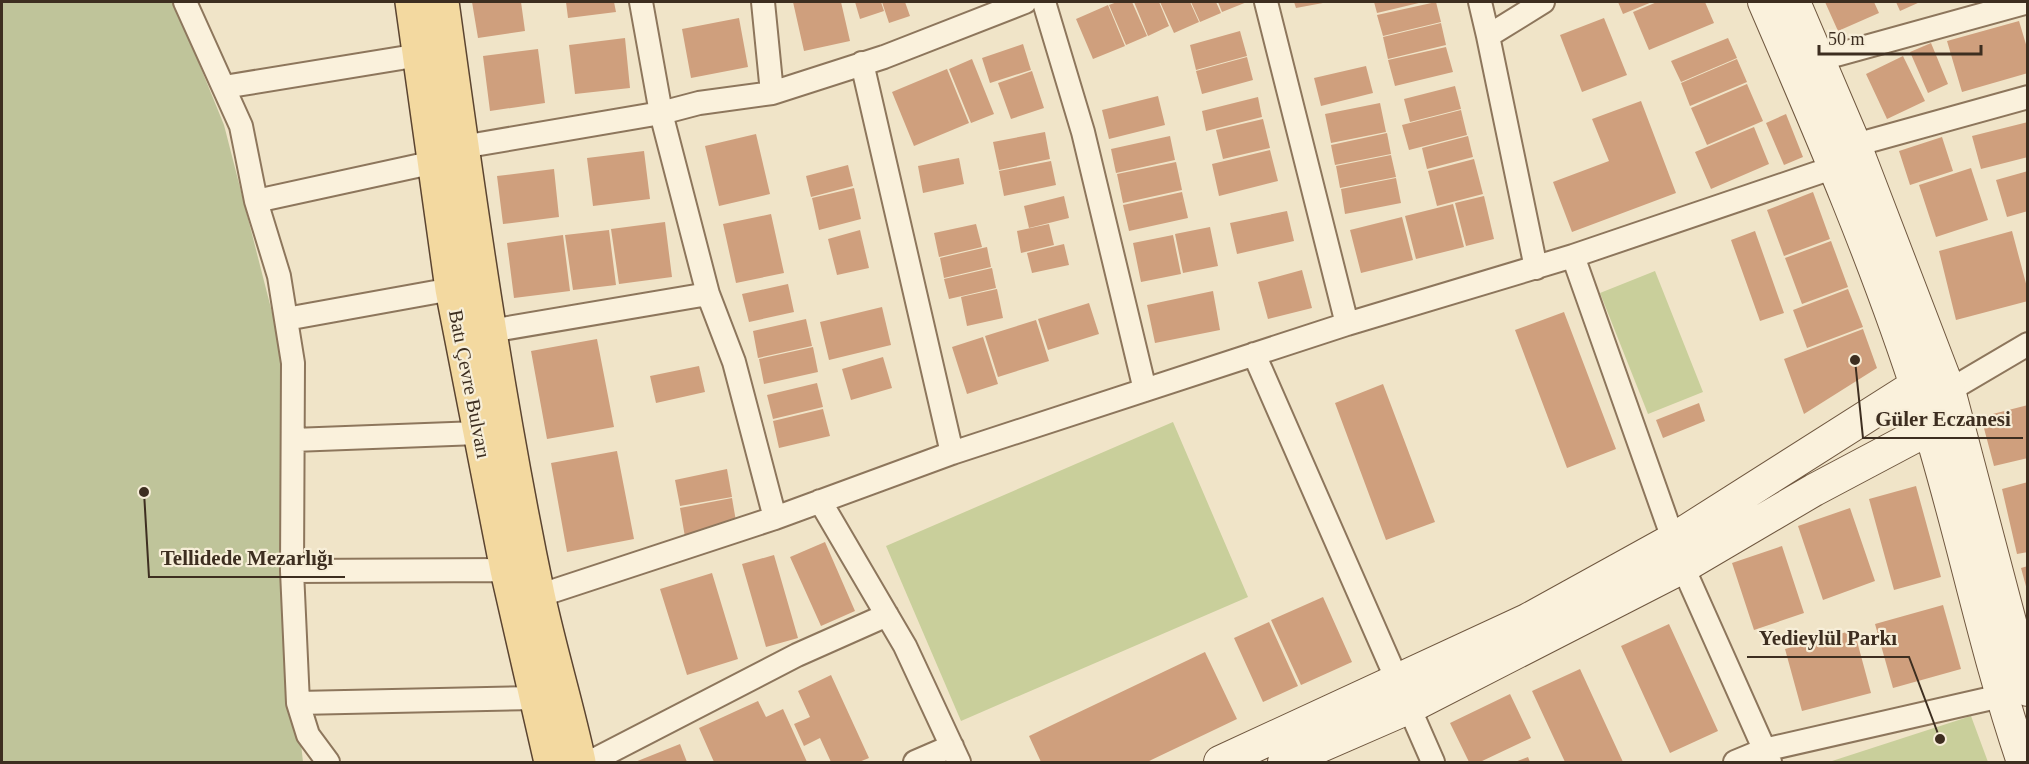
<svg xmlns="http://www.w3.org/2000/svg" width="2029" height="764" font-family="Georgia,serif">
  <rect width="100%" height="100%" fill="#f0e4c8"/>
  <!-- green -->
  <path fill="#c9cf9b" d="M1655,271L1703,392L1648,414L1600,293Z
    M1173,422L1248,597L961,721L886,546Z
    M1971,716L1988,762H1829Z"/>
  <!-- cemetery -->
  <path fill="#bfc49a" d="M2,2H174L224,125L284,359L288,625L303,762H2Z"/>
  <!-- building -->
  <path fill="#cf9f7d" d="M472,2H521L525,31L478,38Z
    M566,2H614L616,12L568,18Z
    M793,2H841L850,41L804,51Z
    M855,2H881L884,11L860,19Z
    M882,2H905L910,16L889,23Z
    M1117,2H1132L1147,36L1126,45L1109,5Z
    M1134,2H1159L1169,26L1148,36Z
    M1160,2H1190L1199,22L1174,33Z
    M1191,2H1216L1221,13L1200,22Z
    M1218,2H1247L1222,12Z
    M1294,2H1323V3L1296,8Z
    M1374,2H1423L1377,13Z
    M1436,2L1441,22L1383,36L1377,15Z
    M1618,2H1652L1623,14Z
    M1657,2H1705L1714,23L1649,50L1633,12Z
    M1825,2H1874L1879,13L1838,31Z
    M1896,2H1920L1900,11Z
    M1108,5L1125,46L1093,59L1076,19Z
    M739,18L748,67L691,78L682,29Z
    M1604,18L1627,75L1582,92L1560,35Z
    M2019,21L2028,51V73L1962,92L1947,41Z
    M1441,23L1446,45L1388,59L1383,37Z
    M1240,31L1247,56L1196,70L1190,45Z
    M625,38L630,88L575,94L569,45Z
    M1728,38L1737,58L1681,82L1671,61Z
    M1931,43L1948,84L1928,93L1910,52Z
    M1023,44L1031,70L990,83L982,58Z
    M1446,47L1453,72L1395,86L1388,60Z
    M538,49L545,103L490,111L483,56Z
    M1903,56L1925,101L1887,119L1866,74Z
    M1247,57L1253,80L1202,94L1196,71Z
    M972,59L994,114L971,123L949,69Z
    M1737,59L1747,82L1690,106L1681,83Z
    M1366,66L1373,93L1321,106L1314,78Z
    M947,69L969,123L914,146L892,92Z
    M1032,71L1044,108L1011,119L998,83Z
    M1747,84L1763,121L1707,145L1691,108Z
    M1455,86L1461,109L1410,122L1404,99Z
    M1158,96L1165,125L1109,139L1102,110Z
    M1258,97L1262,117L1206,131L1202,111Z
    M1641,101L1676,193L1572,232L1553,182L1609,161L1592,119Z
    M1380,103L1386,132L1331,143L1325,114Z
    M1461,110L1467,135L1409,150L1402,125Z
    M1786,114L1803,157L1784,165L1766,123Z
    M1263,119L1270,148L1223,159L1216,130Z
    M2028,122V157L1981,169L1972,136Z
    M1754,127L1769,164L1711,189L1695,152Z
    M1045,132L1050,159L999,170L993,142Z
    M1387,133L1391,154L1335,165L1331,145Z
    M756,134L770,194L719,206L705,146Z
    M1170,136L1175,160L1116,173L1111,149Z
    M1468,136L1473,157L1427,169L1422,148Z
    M1942,137L1953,171L1910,185L1899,151Z
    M1270,150L1278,181L1219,196L1212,164Z
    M644,151L650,199L593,206L587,158Z
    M1391,155L1396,177L1340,188L1336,166Z
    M959,158L964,184L923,193L918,166Z
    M1474,159L1483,194L1437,206L1428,171Z
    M1051,161L1056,185L1004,196L999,171Z
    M1176,162L1182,190L1123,203L1117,174Z
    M848,165L853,186L811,197L806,176Z
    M1971,168L1988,220L1936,237L1919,185Z
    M554,169L559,217L503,224L497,176Z
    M2028,171V211L2007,217L1996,180Z
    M1396,178L1401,203L1345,214L1341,189Z
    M854,188L861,219L819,230L812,198Z
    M1182,192L1188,218L1129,231L1123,205Z
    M1813,192L1830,239L1784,256L1767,210Z
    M1064,196L1069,218L1029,228L1024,206Z
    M1484,196L1494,239L1466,246L1455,203Z
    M1453,204L1464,247L1416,259L1405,216Z
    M1287,211L1294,241L1237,254L1230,223Z
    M771,214L784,273L736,283L723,224Z
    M1402,217L1413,260L1361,273L1350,230Z
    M665,222L672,277L619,284L611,229Z
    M976,224L982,247L939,257L934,233Z
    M1049,224L1054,245L1021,253L1017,231Z
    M1210,227L1218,266L1183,273L1175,234Z
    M609,230L616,285L573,290L565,235Z
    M860,230L869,268L837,275L828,239Z
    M1755,231L1784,313L1760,321L1731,240Z
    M2012,231L2028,291V301L1956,320L1939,251Z
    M563,235L570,291L514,298L507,243Z
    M1173,235L1181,274L1141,282L1133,243Z
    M1831,241L1848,287L1802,304L1785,258Z
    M1064,244L1069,265L1032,273L1027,253Z
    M987,247L991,267L944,278L940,258Z
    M992,268L996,288L949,299L944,279Z
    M1302,270L1312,308L1268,319L1258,282Z
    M788,284L794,312L749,322L742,294Z
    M997,289L1003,318L967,326L961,297Z
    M1848,289L1863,327L1807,348L1793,310Z
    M1213,291L1220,330L1155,343L1147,305Z
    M1089,303L1099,334L1048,350L1038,319Z
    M882,307L891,345L829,360L820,322Z
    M1564,312L1616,449L1567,468L1515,330Z
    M806,319L812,346L758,358L753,331Z
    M1036,320L1049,361L998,377L985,336Z
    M1863,329L1877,368L1804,414L1784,359Z
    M983,337L998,384L967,394L952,347Z
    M597,339L614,427L547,439L531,351Z
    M813,347L818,372L764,384L759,359Z
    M883,357L892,388L851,400L842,369Z
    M699,366L705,392L656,403L650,376Z
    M817,383L823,407L773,419L767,395Z
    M1383,384L1435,522L1386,540L1335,403Z
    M1699,403L1705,421L1663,438L1656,420Z
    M2028,405V458L1994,466L1981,417Z
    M823,409L830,436L779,448L773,421Z
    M617,451L634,539L567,552L551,463Z
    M727,469L732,497L680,506L675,480Z
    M2028,482V552L2017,554L2002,489Z
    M1916,486L1941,577L1894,590L1869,499Z
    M732,498L737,527L685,537L680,508Z
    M1850,508L1875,581L1823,600L1798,526Z
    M825,542L855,611L821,626L790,557Z
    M1782,546L1804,613L1754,630L1732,563Z
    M774,555L798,638L766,647L742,564Z
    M2028,566V589L2027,590L2021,568Z
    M712,573L738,659L687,675L660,589Z
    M1323,597L1352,662L1301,685L1271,620Z
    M1943,605L1961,669L1893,688L1875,624Z
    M1269,622L1298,686L1263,702L1234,638Z
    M1669,624L1718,731L1670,753L1621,646Z
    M1854,630L1871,693L1802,711L1785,649Z
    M1205,652L1237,719L1147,762H1041L1029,736Z
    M1580,669L1623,762H1565L1532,691Z
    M831,675L869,758L859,762H831L820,738L804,746L794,724L810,717L798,691Z
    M1510,694L1531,738L1480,762H1469L1450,723Z
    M758,701L766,717L783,709L807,762H714L699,728Z
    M680,744L687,762H635Z
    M1528,757L1530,762H1515Z"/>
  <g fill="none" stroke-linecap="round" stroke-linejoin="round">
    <defs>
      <path id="street" d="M185,2L241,126L256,201L279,276L293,363L292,571L298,703L308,735L328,762
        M763,2L772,93
        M1044,2L1083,132L1145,390
        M1266,2L1347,324
        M1480,2L1488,36
        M1818,60L2028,2
        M862,63L952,453
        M224,87L420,55
        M256,201L435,162L462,147L661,113L699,103L772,93L884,57L1025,2
        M1573,256L1683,567L1770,762
        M1536,268L1488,36L1543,2
        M286,319L452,289
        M490,331L708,294
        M1254,354L1433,762
        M1938,397L2028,344
        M293,440L478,433
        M820,501L905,646L959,762
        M775,518L952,453L1347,324L1573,256L1835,167L1855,145L2028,97
        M292,571L507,570L538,596L775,518L734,362L708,294L661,113L641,2
        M298,703L537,698
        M590,762L797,655L887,615
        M915,762L952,746
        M1735,762L1764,750L2001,696"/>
      <path id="secondary" d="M1764,2C1821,134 1878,266 1922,404C1960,522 1983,645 2023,762
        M1794,2L1855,145L1949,390L2028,690
        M1220,762L1527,620L1672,540L1916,385
        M1284,762L1408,708L1683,567L1814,490L1929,429"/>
      <path id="primary" d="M412,2L452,289L507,570L551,762
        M442,2C469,200 497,399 538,595C550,651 567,706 579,762"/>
    </defs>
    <!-- street casing -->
    <use href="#street" stroke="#8d765c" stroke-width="26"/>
    <!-- secondary casing -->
    <use href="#secondary" stroke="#6f573f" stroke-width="34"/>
    <!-- primary casing -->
    <use href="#primary" stroke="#5b4430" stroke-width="36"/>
    <!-- street -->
    <use href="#street" stroke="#faf1dc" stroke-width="22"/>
    <!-- secondary -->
    <use href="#secondary" stroke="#faf1dc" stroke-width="32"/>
    <!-- primary -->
    <use href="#primary" stroke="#f3d9a0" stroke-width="33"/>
  </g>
  <g text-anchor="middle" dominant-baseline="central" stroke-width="4.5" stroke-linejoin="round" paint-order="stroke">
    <!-- street labels -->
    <g font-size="20" fill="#3d2e20" stroke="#f7eed8">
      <text transform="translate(470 384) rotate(79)">Batı Çevre Bulvarı</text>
    </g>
  </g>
  <!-- callouts -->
  <path fill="none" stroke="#3d2e20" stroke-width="2" d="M1855 360L1863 438H2023M144 492L149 577H345M1940 739L1909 657H1747"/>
  <g fill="#3d2e20" stroke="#f7eed8" stroke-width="2">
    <circle cx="1855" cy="360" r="6"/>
    <circle cx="144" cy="492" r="6"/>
    <circle cx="1940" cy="739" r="6"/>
  </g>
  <g font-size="21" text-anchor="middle" font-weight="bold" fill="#3d2e20" stroke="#f7eed8" stroke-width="4.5" stroke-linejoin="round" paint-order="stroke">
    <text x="1943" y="426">Güler Eczanesi</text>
    <text x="247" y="565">Tellidede Mezarlığı</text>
    <text x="1828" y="645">Yedieylül Parkı</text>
  </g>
  <!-- border -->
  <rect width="2029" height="764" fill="none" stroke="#3d2e20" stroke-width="6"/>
  <!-- scale -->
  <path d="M1819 45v9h162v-9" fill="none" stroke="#3d2e20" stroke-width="3"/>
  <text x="1828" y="45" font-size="18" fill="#3d2e20" stroke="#f7eed8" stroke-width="4.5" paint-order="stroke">50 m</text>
</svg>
